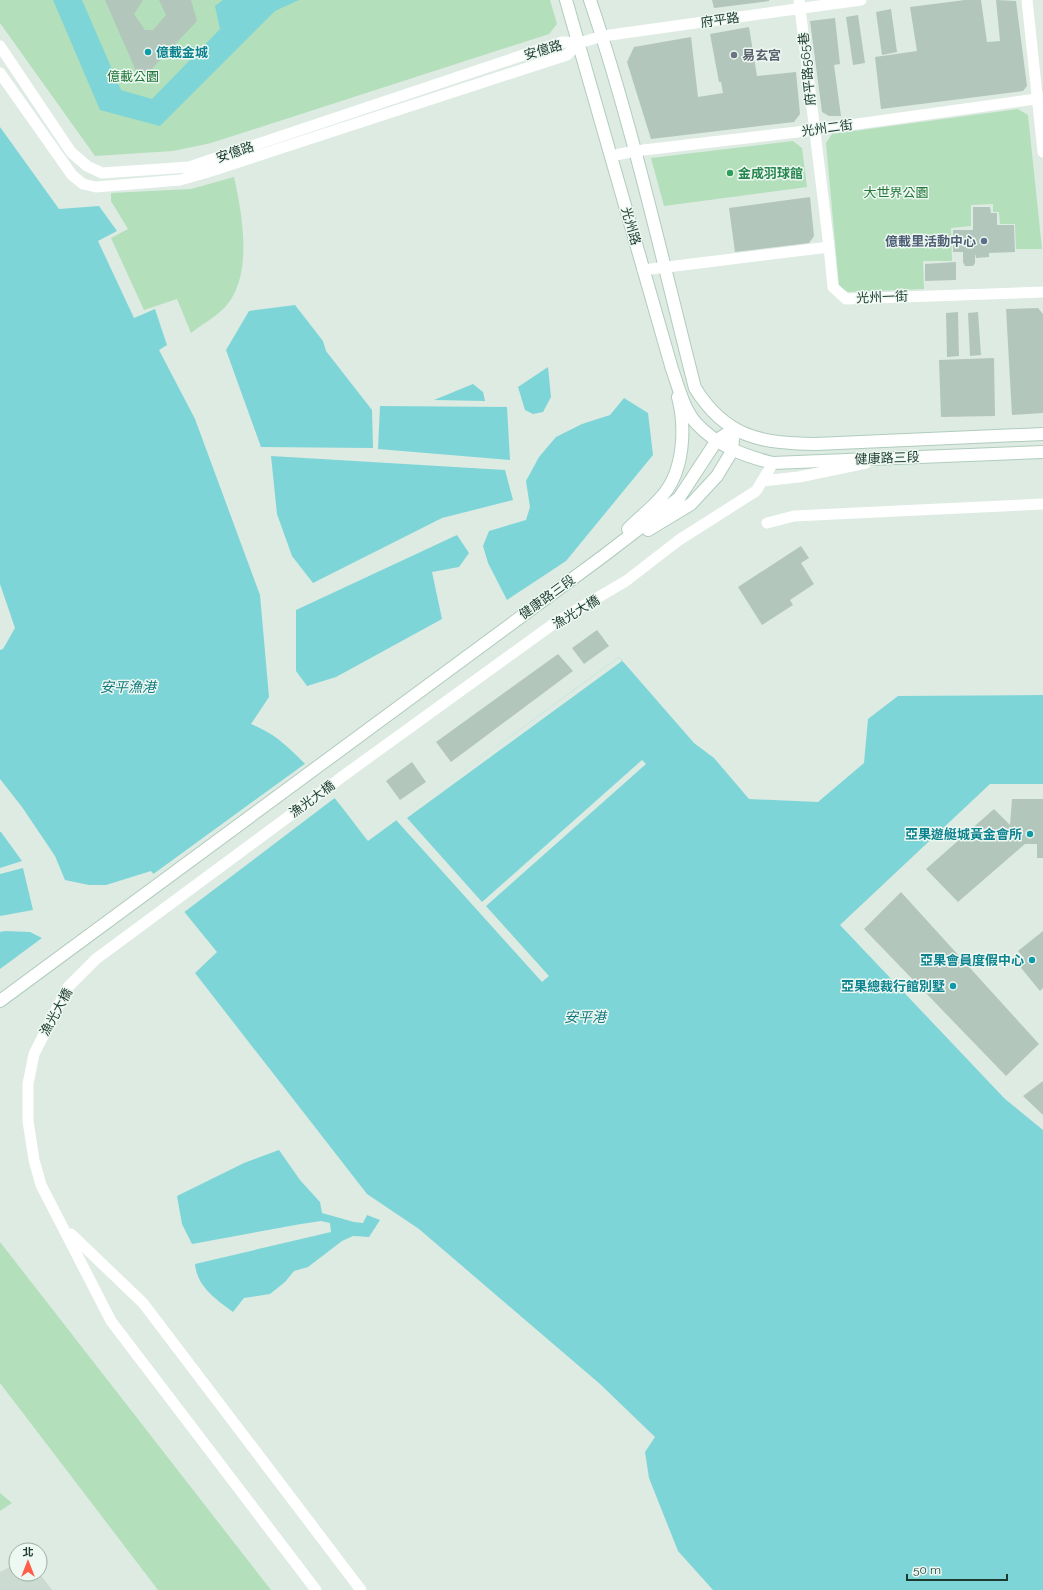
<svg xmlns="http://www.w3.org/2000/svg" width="1043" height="1590" font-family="Raleway,'Noto Sans TC',sans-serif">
  <rect width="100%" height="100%" fill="#ddebe3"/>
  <!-- built -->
  <path fill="#ccdbd2" d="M16,1564V1574H40L52,1590H0V1572Z"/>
  <!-- green -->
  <path fill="#b3dfba" d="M0,0H550L557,24L549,34L211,143L173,151L95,156L0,23Z
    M1018,109L1028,115L1042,249H1016L1015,224H1000L999,212H993V204L971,205V226L951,228L952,261H923L924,289L848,292L839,286L826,143L832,134Z
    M793,141L802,148L807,187L664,206L651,158Z
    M234,177C242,213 254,276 225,307C216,317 202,324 191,333L177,299L144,310L111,238L128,229L111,201V193L191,189Z
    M0,1242L271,1590H158L0,1383Z
    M0,1493L12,1503L0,1511Z"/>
  <!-- water -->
  <path fill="#7ed5d7" d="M53,0H82L121,90L152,99L220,29L215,6L223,0H299L275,11L160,126L100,110Z
    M0,127L59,209L99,206L117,231L98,241L134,318L155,309L167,345L159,350L195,419L260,595L269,697L251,724C260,728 270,733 278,739C313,767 340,805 368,841L619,657L694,743L714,758L749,799L818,802L864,763L868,719L898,696L1043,695V784H990L840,925L1005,1099L1043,1130V1590H713L678,1551L649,1478L645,1452L655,1437L600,1384L419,1229L367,1194L195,973L217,952L151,871L106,885H89L65,880L55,856L22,807L0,779V650L3,649L15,628L0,584Z
    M295,305L323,341L326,351L372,410L373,448L261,447L226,350L249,311Z
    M548,367L551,397L543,412L533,414L525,410L518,387Z
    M473,384L483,392L485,401L434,400Z
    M624,398L648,413L653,455L566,561L507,600L488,563L483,546L489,531L526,520L530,507L526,481L539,457L556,437L582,424L610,415Z
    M380,406L507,407L510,460L378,449Z
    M271,456L505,470L513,500L442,518L313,583L292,556L277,514Z
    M457,535L469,553L459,567L432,572L442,619L336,677L307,686L296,671V610Z
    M0,832H1L22,861L0,868Z
    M23,868L33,910L0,916V874Z
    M5,931L30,932L42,938L0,969V932Z
    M279,1150L300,1180L320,1202L322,1213L354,1222L363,1223L367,1215L380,1220L369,1237L353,1236L342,1241L308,1267L294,1271L285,1282L270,1294L244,1298L233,1312C216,1299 197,1287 195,1264L331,1232L330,1223L321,1221L301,1224L192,1244L182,1224L177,1196L244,1163Z"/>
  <!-- pier -->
  <path fill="#ddebe3" d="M619,657L622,661L407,818L482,902L642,760L646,764L486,906L549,976L542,982L396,820Z
    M306,763L336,797L183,913L152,875Z"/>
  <!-- building -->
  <path fill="#b3c6bc" d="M105,0H143L134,14L145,30H153L166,15L159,0H191L197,21L146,75L137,73Z
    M712,0H769V1L714,8Z
    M965,0H981L987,42L1000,41L996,0L1016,1L1027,86L1023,91L881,109L875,57L917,51L910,7Z
    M891,9L897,52L882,55L876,12Z
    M858,15L865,63L853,65L846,17Z
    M835,18L840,64L834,65L841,116H829L822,112L810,21Z
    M749,27L757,76L796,72L800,114L794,122L651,139L627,62L634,47L691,37L698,97L723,93L721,82H719L710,34Z
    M810,197L814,236L809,243L735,252L729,208Z
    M973,207H990L991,213H997V225H1014L1015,252L989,253V257L976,258L975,253V263L973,266H965L963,262V252H953V230H973Z
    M956,262V280L925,281V264Z
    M1038,308L1043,314V413L1012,415L1006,309Z
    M958,312L959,356L947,357L946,313Z
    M978,312L981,355L970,356L968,313Z
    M994,358L995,416L941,417L939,360Z
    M801,546L809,558L801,563L814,584L790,600L793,605L762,625L738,587Z
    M597,630L609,646L584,664L572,648Z
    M558,654L573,671L451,762L436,742Z
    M412,762L426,782L400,800L386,781Z
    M1012,799H1043V858H1037V844H1025L958,902L926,869L994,809L1010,825Z
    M901,892L1039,1044L1006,1076L864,929Z
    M1043,931V988L1040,991L1017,963L1024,958L1018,951Z
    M1043,1081V1115L1023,1096Z"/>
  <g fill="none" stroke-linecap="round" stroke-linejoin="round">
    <defs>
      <path id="secondary" d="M566,0L672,369C678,386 684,410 696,423C717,446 744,456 773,463L1043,452
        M590,0C633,127 662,259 695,388C726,438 761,443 816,444L1043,434
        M628,529C639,517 653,508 663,495C684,470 686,428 678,397
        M648,530L691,504L717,476L732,451L734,429
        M0,1001L602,557L679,498L717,440L734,429"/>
    </defs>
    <!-- secondary casing -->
    <use href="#secondary" stroke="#b0ccbe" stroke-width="14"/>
    <!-- street -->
    <path stroke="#fff" stroke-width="11" d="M799,0L829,247
      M1027,0L1043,152
      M0,46L71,152L87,166L102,173L189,167L562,42L579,43L603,36L861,0
      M0,73L72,175L83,184L96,187L180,180L205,173L567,55L579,43
      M611,156L635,151L814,130L1043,98
      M643,270L829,247L833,287L846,299L1043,292
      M762,481L799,477L866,463
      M767,523L794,516L1043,504
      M71,1234L143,1303L361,1590
      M316,1590L111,1321L41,1185L34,1160L28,1121V1084L34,1054L68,987L96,959L350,771L556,622L626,581L679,540L756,491L773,463"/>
    <!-- secondary -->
    <use href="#secondary" stroke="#fff" stroke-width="12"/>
  </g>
  <!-- markers -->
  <g fill="#0f9aa8" stroke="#eef8f2" stroke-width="1.5">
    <circle cx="148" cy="52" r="4"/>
    <circle cx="1030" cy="834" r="4"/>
    <circle cx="1032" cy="960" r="4"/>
    <circle cx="953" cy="986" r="4"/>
  </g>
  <circle fill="#6b7280" stroke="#eef8f2" stroke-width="1.5" cx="734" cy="55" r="4"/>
  <circle fill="#2e9e5b" stroke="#eef8f2" stroke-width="1.5" cx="730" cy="173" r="4"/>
  <circle fill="#5c6f8a" stroke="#eef8f2" stroke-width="1.5" cx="984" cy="241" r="4"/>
  <g text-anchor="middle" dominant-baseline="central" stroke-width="3" stroke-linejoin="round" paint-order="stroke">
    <!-- street labels -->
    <g font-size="13" fill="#1d3c30" stroke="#eef8f2">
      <text transform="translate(720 20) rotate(-8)">府平路</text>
      <text transform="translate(543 50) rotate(-16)">安億路</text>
      <text transform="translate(807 69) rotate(-96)">府平路565巷</text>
      <text transform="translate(827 128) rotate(-8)">光州二街</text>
      <text transform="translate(235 152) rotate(-19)">安億路</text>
      <text transform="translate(631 226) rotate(74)">光州路</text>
      <text transform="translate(882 297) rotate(-2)">光州一街</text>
      <text transform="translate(887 458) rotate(-2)">健康路三段</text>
      <text transform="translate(547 597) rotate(-36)">健康路三段</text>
      <text transform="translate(576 612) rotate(-31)">漁光大橋</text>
      <text transform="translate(312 799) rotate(-36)">漁光大橋</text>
      <text transform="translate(56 1012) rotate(-61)">漁光大橋</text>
    </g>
    <!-- culture labels -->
    <g font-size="13" font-weight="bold" fill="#0d838f" stroke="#eef8f2" text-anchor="end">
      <text x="156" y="52" text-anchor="start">億載金城</text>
      <text x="1022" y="834">亞果遊艇城黃金會所</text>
      <text x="1024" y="960">亞果會員度假中心</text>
      <text x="945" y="986">亞果總裁行館別墅</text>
    </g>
    <!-- worship labels -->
    <g font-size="13" font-weight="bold" fill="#5b616d" stroke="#eef8f2" text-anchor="start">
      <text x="742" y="55">易玄宮</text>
    </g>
    <!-- park labels -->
    <g font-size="13" fill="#237739" stroke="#eef8f2">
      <text x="133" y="76">億載公園</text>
      <text x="896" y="192">大世界公園</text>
    </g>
    <!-- leisure labels -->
    <g font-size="13" font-weight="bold" fill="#27864d" stroke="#eef8f2" text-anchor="start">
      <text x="738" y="173">金成羽球館</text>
    </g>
    <!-- service labels -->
    <g font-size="13" font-weight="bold" fill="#4e5e75" stroke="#eef8f2" text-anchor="end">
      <text x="976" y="241">億載里活動中心</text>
    </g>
    <!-- water labels -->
    <g font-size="14" font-style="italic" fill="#127a7e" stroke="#eef8f2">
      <text x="128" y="687">安平漁港</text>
      <text x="585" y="1017">安平港</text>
    </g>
  </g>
  <!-- north arrow -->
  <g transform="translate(28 1562)"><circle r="19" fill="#eef8f2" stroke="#9aada4"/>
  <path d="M0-3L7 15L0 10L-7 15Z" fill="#ff5d48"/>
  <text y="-6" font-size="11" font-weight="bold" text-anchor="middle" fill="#1d3c30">北</text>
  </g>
  <!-- scale -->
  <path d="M907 1574v6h100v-6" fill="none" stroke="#1d3c30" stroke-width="2"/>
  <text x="913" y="1574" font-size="12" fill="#1d3c30" stroke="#eef8f2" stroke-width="3" paint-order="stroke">50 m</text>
</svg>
